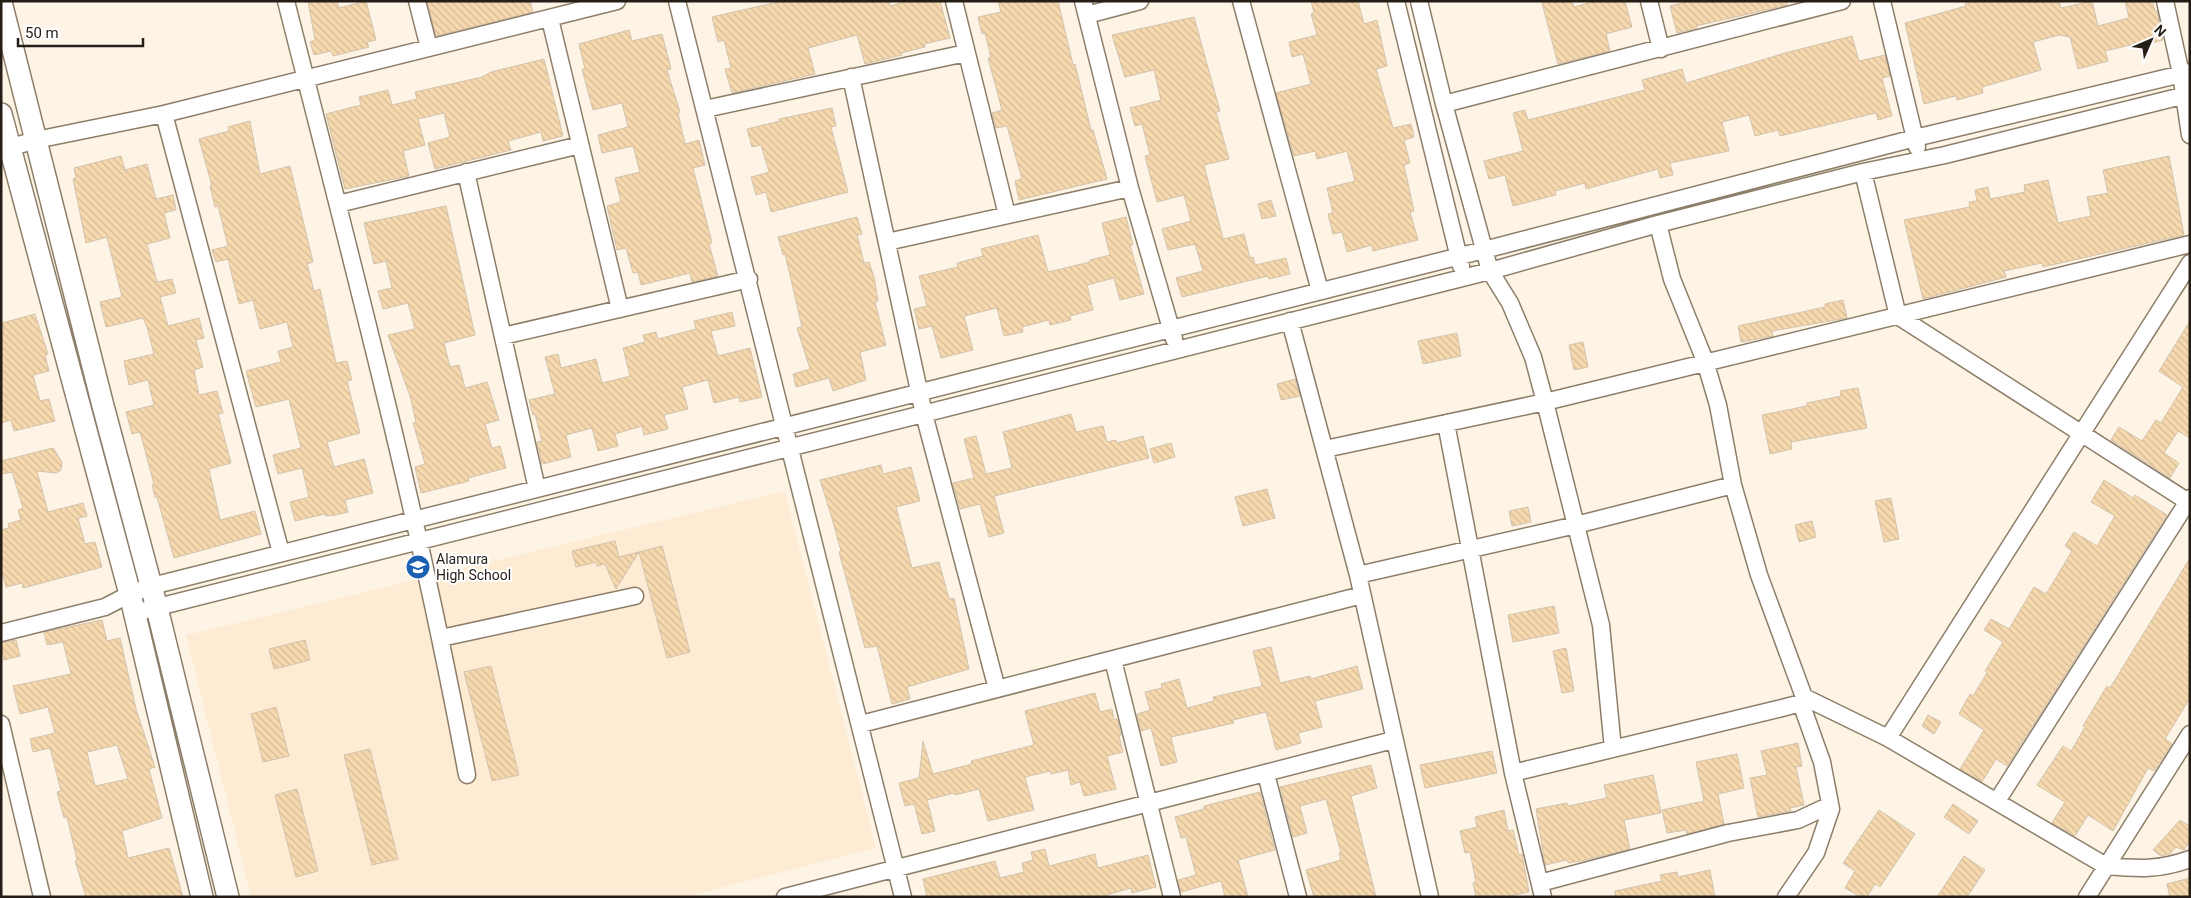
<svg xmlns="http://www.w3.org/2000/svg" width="2191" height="898" font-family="Roboto,sans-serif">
  <defs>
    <pattern id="building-back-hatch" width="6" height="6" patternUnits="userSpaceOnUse" patternTransform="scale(1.25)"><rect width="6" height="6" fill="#f7d9af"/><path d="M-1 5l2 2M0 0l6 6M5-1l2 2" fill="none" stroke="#d4ba96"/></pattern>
  </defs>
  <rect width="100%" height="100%" fill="#fef4e6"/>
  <!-- built -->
  <path fill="#fdebd4" d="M785,491L876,848L685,897H251L186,635Z"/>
  <!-- building -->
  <path fill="url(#building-back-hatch)" stroke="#d3c3ad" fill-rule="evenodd" d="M308,1H337L339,8L366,1L376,40L367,42L369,47L333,56L331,51L314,55L310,42L315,40Z
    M427,1H530L533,12L436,36Z
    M782,1H889L890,6L907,1H940L950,38L924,44L925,47L901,53L902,55L865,64L857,35L808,48L815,74L732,93L725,69L731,68L724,40L718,42L712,17Z
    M998,1H1058L1073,65L1075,64L1091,130H1093L1107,179L1019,200L1015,181L1022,179L1007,126L996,128L992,113L1002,110L988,58H991L985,33L982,34L978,17L1001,12Z
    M1311,1H1358L1364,24L1377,20L1387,66L1376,69L1393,128L1411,124L1414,137L1404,140L1410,163L1404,165L1414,211L1410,212L1418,240L1373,251L1372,245L1347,252L1342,232L1333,234L1328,214L1333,213L1327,188L1355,181L1347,151L1317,159L1315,151L1294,156L1276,93L1311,84L1303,54L1292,57L1289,42L1317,35L1311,14L1314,13Z
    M1551,1H1572L1574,7L1595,1H1625L1632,27L1606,34L1610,51L1558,64L1542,3Z
    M1690,1H1787V5L1696,26L1697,28L1677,33L1670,6Z
    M1973,1H2059L2061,8L2092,1L2098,26L2129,18L2125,1H2152L2155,11H2157L2163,40L2136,47L2135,44L2105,51L2108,61L2078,69L2070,37L2059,35L2033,42L2041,70L1982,87L1983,93L1957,100L1956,96L1924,104L1905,23L1966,6L1965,3Z
    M1194,17L1220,111L1216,112L1229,159L1204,165L1223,239L1244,234L1250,258L1253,257L1255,265L1286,258L1290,274L1269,279L1268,276L1182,297L1176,278L1203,271L1195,244L1168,250L1162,229L1191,221L1184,195L1157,202L1145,156L1150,155L1142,124L1135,126L1130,108L1161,100L1154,70L1125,77L1112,35Z
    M629,30L632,41L662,34L671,69L667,70L680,112L678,113L685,144L699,140L705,165L693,168L712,243L709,244L718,276L692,282L690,273L641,285L638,272L633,273L626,248L617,250L607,206L621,202L615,178L640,172L633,146L602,153L598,135L628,127L622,103L593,110L582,69H585L579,44Z
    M1852,36L1859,61L1885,55L1890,76L1882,78L1892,116L1878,120L1876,113L1780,136L1778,130L1755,136L1749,115L1722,122L1729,151L1670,163L1673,175L1660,178L1658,169L1586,189L1585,183L1555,191L1556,195L1513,206L1505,175L1489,179L1484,161L1523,151L1513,113L1525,110L1528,120L1645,90L1642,80L1682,69L1686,83L1785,53Z
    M544,59L563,136L543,141L541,132L508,141L511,150L435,169L428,143L450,137L444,113L418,119L425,145L403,151L409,176L345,189L326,114L361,105L359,97L388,90L392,105L417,99L415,92L482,77L491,72Z
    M832,108L836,126L831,127L848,192L771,212L766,192L756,195L751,177L769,172L761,145L752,147L747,129L780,121L779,119Z
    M250,121L260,174L290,166L313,262L307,264L314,291L320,289L336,363L347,361L352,380L347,381L360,433L327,442L334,467L364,459L373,493L345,500L348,512L336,515L326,516L325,514L295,521L290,502L309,497L302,468L278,474L273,455L301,448L289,399L256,407L246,371L281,362L278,351L293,347L287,322L260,329L253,300L239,304L228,259L216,262L212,250L228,246L218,206L215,207L210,186H212L199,139L229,131L228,127Z
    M121,156L125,170L147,164L156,199L173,195L176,210L164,213L170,238L147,244L157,282L172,279L176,293L160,297L168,326L199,318L204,338L196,340L203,367L194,370L199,395L217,391L223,413L218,414L231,463L209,469L220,520L255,511L261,534L174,558L157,497H155L152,485L154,484L140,432L132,434L126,412L154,405L148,380L129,385L124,361L154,354L147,327L143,318L106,327L100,302L122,297L107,237L86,243L73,179L76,178L74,168Z
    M2169,156L2184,235L2043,267L2042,263L2004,271L2006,277L1923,299L1904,220L1970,207L1969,202L1977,201L1975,190L1988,187L1990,199L2025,192L2024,185L2048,180L2058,223L2091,216L2087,197L2108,193L2103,170Z
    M1271,200L1276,216L1262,219L1258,204Z
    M446,206L475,335L444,343L450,367L459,365L465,388L487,382L499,420L485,424L492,448L500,446L506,468L468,478L469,481L421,493L415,467L425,464L413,423L416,422L410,396L388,335L415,329L408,303L383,309L378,291L392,288L386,261L374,264L364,223Z
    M857,217L862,234L857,235L864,263L869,262L874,277L878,301L875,302L886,345L860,352L866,380L833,391L829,378L796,387L793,374L810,369L797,328L802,327L785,254L783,255L778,237Z
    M1126,217L1133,245H1130L1144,294L1120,300L1114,278L1087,285L1093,310L1070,316L1071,320L1050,325L1049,320L1022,327L1023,332L1004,336L997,308L964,316L973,350L941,358L932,326L919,329L914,309L927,306L919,276L958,267L957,263L983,256L981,249L1038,235L1048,272L1090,262V260L1110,255L1102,223Z
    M1843,300L1847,318L1772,331L1773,336L1741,342L1738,326L1825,307V304Z
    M732,312L735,326L711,331L718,356L750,348L762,397L740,402L739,397L714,403L708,380L682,387L688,409L664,415L668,429L644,435L642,426L615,434L618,446L598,451L592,428L566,435L571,457L542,464L537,442L542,441L535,414L533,415L529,400L555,394L545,357L558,354L561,368L596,359L602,383L630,376L623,348L645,342L643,335L656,332L658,339L696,329L694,321Z
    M35,314L48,354L45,355L49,371L33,375L40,401L49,399L55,421L14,431L11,420L1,423V332L4,331L2,323Z
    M2190,321V438L2178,431L2164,453L2179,463L2170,478L2111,440L2119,427L2142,441L2156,420L2161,423L2183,387L2159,371Z
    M1457,333L1461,356L1423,364L1418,341Z
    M1583,342L1588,367L1574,370L1569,345Z
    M1295,379L1300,396L1281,400L1277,384Z
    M1858,388L1867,428L1791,442L1792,449L1770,454L1762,415L1807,406V403L1841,396L1840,391Z
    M1071,414L1076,432L1103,426L1107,442L1116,440L1117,443L1143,436L1149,458L994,496L1004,533L989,537L980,504L960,509L953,483L974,478L964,439L976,436L986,474L1012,468L1003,432Z
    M1171,443L1175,457L1154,463L1150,449Z
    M53,448L62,462L61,470L56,473L37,471L48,512L83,503L87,516L78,518L85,544L95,542L102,567L23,588L22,583L6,587L1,569V530L9,528L8,524L21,520L18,510L23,508L12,472L1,474V461Z
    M881,465L883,474L911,467L920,501L896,507L912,568L939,562L949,599L954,598L969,669L907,687L910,699L892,704L877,646L865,648L839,552L841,551L831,515L820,480Z
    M2104,480L2133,498L2135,495L2167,515L2007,766L1996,759L1982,782L1960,769L1984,730L1959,714L1970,694L1973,696L1987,673L1985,671L2003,642L1984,630L1991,619L2009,629L2034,587L2046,594L2072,551L2065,546L2074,532L2097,546L2115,516L2091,502Z
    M1267,489L1275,518L1243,526L1235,497Z
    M1891,498L1899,539L1884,542L1875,501Z
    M1528,507L1531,522L1512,526L1509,511Z
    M1812,521L1816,537L1799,542L1795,525Z
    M615,541L619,557L639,552L616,589L605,564L597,566L596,562L576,567L572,551Z
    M662,546L690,652L667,658L639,552Z
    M2190,558V698L2165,739L2172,744L2154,771L2148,768L2113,831L2088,815L2075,836L2052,823L2065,802L2037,785L2063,746L2071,751L2085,727L2083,726L2107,686L2110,688Z
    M1554,606L1559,633L1513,642L1508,615Z
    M102,620L107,641L120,638L136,709L155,767L149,769L162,818L122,831L128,858L169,848L183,897H86L75,861L77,860L67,817L64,818L57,792L61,791L50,748L33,752L30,739L55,733L48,707L20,714L13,686L71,674L63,642L47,645L44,632ZM117,745L128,779L95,786L87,752Z
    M16,640L20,656L4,660L1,643Z
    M305,640L310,660L274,669L269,649Z
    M1271,647L1280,683L1310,676L1311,679L1357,666L1363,689L1315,701L1322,727L1298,733L1301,743L1276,750L1266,712L1233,720L1234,723L1171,737L1177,762L1161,766L1151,728L1141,731L1137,714L1150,710L1145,692L1162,688L1161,684L1179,679L1187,708L1214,701L1213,697L1262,686L1253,651Z
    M1566,648L1574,691L1562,693L1553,651Z
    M491,666L519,775L492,781L464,672Z
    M1095,693L1100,712L1112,709L1114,720L1117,719L1121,735L1119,736L1123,752L1107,756L1116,789L1084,796L1080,782L1071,785L1068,770L1051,774L1050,771L1025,777L1034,810L988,821L979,789L955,795L954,793L927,800L935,831L922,834L914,804L905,806L899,783L919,778L923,741L933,774L972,764L971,761L1034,745L1025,711Z
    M276,707L289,756L263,762L251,714Z
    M1928,715L1941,722L1934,734L1922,726Z
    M1798,743L1802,766L1796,767L1804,805L1790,808L1791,811L1758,817L1750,778L1767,775L1761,751Z
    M370,749L398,859L372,865L344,755Z
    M1492,751L1497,773L1425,788L1420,765Z
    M1737,754L1744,788L1718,794L1724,824L1687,834L1686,830L1667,833L1662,810L1704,801L1696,762Z
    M1371,765L1377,788L1351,796L1376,897H1314L1306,870L1341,860L1339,853H1341L1326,799L1300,806L1307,833L1293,837L1280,787Z
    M1653,775L1661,813L1624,820L1630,849L1586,860L1568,863L1567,860L1545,865L1536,809L1567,803L1568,806L1607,798L1604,785Z
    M297,789L318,871L296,877L275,795Z
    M1260,792L1275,850L1238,860L1248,897H1225L1221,881L1181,892L1178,880L1196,875L1186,837L1181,838L1175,817L1204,809V806Z
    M1953,804L1978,821L1969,834L1944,817Z
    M1504,810L1508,831L1513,830L1519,855L1522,854L1529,892L1505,897H1476L1473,883L1476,882L1470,852L1465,853L1460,831L1477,827L1475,817Z
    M1879,810L1915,834L1880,887L1875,884L1867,897H1861L1845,888L1855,871L1843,863Z
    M2180,820L2190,826V841L2184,850L2176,847L2170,854L2161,856L2153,850Z
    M1045,849L1049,866L1095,854L1098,868L1148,855L1156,887L1132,893L1131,888L1106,895L1107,897H927L923,879L995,861L1000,878L1024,872L1022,863L1033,860L1031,852Z
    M1964,856L1985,870L1967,897H1937Z
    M1710,870L1715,897H1615V891L1662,881L1660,875L1677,872L1678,877Z
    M2190,878V897H2170L2167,884Z"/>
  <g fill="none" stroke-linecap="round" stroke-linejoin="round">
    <defs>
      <path id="minor" d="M286,1C351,258 419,514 467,775
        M417,1L429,48
        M677,1L903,897
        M954,1L1007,215
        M1083,1L1130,188L1174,339
        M1241,1L1320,291
        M1396,1L1461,266
        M1419,1L1444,104L1490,271L1510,303L1533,357L1545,402L1601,625L1613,749
        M1649,1L1661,49
        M1882,1L1917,147
        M2165,1L2181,74L2190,135
        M1087,15L1140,1
        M550,19L620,309
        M851,77L924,414L997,689
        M1444,104L1842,1
        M705,109L966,53
        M164,114L281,553
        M1,150L36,140L164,114L617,1
        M466,172L537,489
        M1863,172L1898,316L2190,503
        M338,204L580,145
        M1658,224L1672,279L1705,361L1718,405L1733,485L1759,575L1804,697L1888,738L2106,866C2139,869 2159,870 2190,859
        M887,242L1130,188
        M1290,321L1358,575L1430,897
        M503,336L749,279
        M1446,423L1513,773
        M1325,449L1545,402L2190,244
        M1358,575L1576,525L1733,485
        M146,610L1490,271L1658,224L1863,172L1945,155L2190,94
        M1,633L105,607L130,594L152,586L1484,250L1915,138L2190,72
        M441,638L635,596
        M1113,660L1172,897
        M1,724L42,897
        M861,724L1362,595
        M1888,738L2190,263
        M1266,774L1298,897
        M1997,801L2190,498
        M1540,883L1728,833L1798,820L1830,805
        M785,897L1393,740
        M1543,897L1513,773L1782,708L1801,703L1804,697
        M1786,897L1816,853L1831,809L1822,762L1801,703
        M2087,897L2190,734"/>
      <path id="major" d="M1,2L102,402L157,608L228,897
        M1,114L130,594L202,897"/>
    </defs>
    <!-- minor casing -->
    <use href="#minor" stroke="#8d7e69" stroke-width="19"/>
    <!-- major casing -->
    <use href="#major" stroke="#8d7e69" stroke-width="24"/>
    <!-- minor -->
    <use href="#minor" stroke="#fff" stroke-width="16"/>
    <!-- major -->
    <use href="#major" stroke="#fff" stroke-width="21"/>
  </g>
  <!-- icons -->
  <defs>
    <symbol id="school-disc" viewBox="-11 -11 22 22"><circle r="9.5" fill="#1b60b1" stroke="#fff"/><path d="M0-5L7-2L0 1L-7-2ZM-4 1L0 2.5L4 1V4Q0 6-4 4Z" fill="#fff"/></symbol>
  </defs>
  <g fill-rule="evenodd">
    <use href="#school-disc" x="404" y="553" width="28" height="28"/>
  </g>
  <g text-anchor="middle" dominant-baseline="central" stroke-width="4" stroke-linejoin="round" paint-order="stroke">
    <!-- poi labels -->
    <g font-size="14" fill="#241e16" stroke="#fff" text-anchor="start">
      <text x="436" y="559">Alamura<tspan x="436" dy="16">High School</tspan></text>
    </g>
  </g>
  <!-- border -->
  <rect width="2191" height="898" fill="none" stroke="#241e16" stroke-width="5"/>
  <!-- north arrow -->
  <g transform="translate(2151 40) rotate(45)" stroke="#ffffff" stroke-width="4" paint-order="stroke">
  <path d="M0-4L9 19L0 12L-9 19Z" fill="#241e16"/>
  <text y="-8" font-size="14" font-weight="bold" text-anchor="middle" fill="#241e16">N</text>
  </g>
  <!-- scale -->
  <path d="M18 38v8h125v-8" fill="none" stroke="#241e16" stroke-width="2.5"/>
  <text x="25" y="38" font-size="15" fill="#241e16" stroke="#ffffff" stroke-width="4" paint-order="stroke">50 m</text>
</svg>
